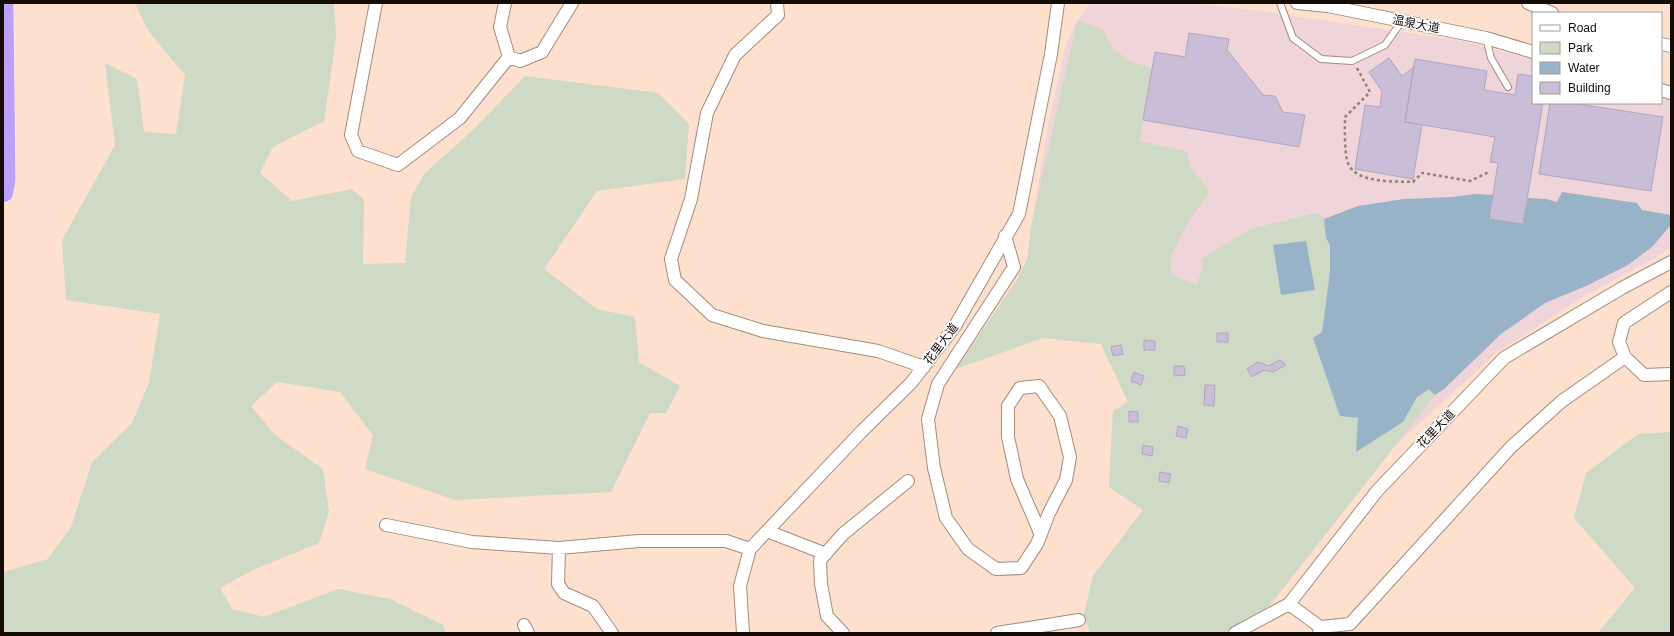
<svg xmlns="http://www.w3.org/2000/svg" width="1674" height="636" font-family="Helvetica,'Noto Sans SC',sans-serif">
  <rect width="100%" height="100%" fill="#fde0cd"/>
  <!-- commercial -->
  <path fill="#efd4d9" d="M1092,3H1181L1247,9L1463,41L1533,60V103H1661V94L1671,96V247L1655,258L1586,295L1497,352L1395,446L1266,610L1223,633H1090L1084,614L1093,576L1143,510L1109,487L1113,411L1128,402L1101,344L1016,281L1027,260L1031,227L1049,121L1067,41L1077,21L1089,4Z"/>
  <!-- green -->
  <path fill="#ced9c6" d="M135,3H227L233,5L237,3H334L336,38L324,121L273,147L260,173L292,201L352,189L364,200L363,264L405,263L411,197L425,173L474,129L525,76L658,93L689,124L685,179L597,191L544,269L597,309L635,317L639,362L680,386L666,413H650L611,492L455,500L365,469L373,435L340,392L277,382L251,406L275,435L323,469L329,512L319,543L255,569L220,588L232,609L264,617L338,589L390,599L443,625L446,633H3V572L48,559L71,527L92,462L132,423L149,383L160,314L66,300L62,240L115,145L105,63L137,79L144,132L176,134L185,75L149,32Z
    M1077,21L1102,29L1114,49L1131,62L1152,68L1140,141L1187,152L1190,167L1210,192L1189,220L1170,258L1172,275L1196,285L1203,269L1201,259L1251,229L1316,213L1324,219L1326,238L1330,245V271L1322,332L1313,338L1340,416L1359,418L1356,452L1403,422L1416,397L1430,388L1435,395L1266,610L1223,633H1090L1084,614L1093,576L1143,510L1109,487L1113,411L1128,402L1101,344L1043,338L956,369L1016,281L1027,260L1031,227Z
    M1671,432V633H1598L1635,588L1574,518L1586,473L1638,434Z"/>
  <!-- water -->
  <path fill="#98b2c7" d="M1562,192L1637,203L1642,210L1671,215V225L1652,247L1628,265L1586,286L1545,303L1501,334L1444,389L1435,395L1429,389L1417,397L1403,422L1356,452L1358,418L1340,416L1313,338L1322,332L1330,271V245L1326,238L1324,219L1358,206L1404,199L1452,197L1476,194L1493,195L1489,219L1523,224L1528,198L1546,199L1557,202Z
    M1306,241L1315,290L1281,295L1273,245Z"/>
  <!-- building -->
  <path fill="#c9bdd8" stroke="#b1a5bf" d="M1189,33L1229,39L1227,50L1263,95L1275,96L1283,112L1305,115L1299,147L1143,120L1155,52L1185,57Z
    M1389,58L1402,76L1414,67L1405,122L1422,125L1413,179L1355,169L1365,105L1380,107L1382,91L1369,72Z
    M1415,59L1487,71L1484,90L1515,95L1518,74L1533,76V103H1543L1523,224L1489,219L1498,163L1490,162L1495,137L1405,122Z
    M1550,103H1572L1663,117L1651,191L1539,174Z
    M1217,333H1228V342H1217Z
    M1144,340L1155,341V350H1144Z
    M1121,345L1123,354L1113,356L1111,347Z
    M1280,360L1286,365L1273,372L1264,370L1252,377L1247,369L1258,362L1269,366Z
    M1174,366H1184L1185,375L1174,376Z
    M1134,372L1144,376L1141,385L1131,381Z
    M1205,385H1215L1214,406L1204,405Z
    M1129,411L1138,412V422H1129Z
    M1178,426L1188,429L1186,438L1176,436Z
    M1143,445L1153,447L1152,456L1142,454Z
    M1160,472L1171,474L1169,483L1159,481Z"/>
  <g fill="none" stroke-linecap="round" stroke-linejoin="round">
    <defs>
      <path id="lane" d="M1280,3L1293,38L1321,59L1352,61L1385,45L1402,21
        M1486,38L1491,58L1508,87"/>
      <path id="street" d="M376,3L351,135L358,151L398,165L460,118L509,57
        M505,3L500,27L509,57L520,61L542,52L572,3
        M777,3L778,15L735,55L707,113L691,199L671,259L675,280L712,315L763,331L878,351L924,367
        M1297,3L1328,6L1486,38L1533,52
        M1528,3L1552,13
        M1661,44L1671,46
        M1661,90L1671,93
        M1005,236L1014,267L938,384L928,419L934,468L946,518L968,549L996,569L1021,568L1037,544L1049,513L1066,480L1070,457L1060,416L1039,386L1020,388L1008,406V437L1017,479L1041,535
        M1671,292L1624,323L1619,342L1625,357L1644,375L1671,374
        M386,525L472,542L559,548L639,541H726L750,549
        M767,531L826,554
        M559,548L558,584L564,593L593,606L612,633
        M1289,604L1320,627
        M524,625L528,633
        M743,633L740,586L750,549L862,431L911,383L955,326L1019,214L1051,54L1058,3
        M843,633L827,616L821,584L820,560L843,534L908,481
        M997,633L1079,620
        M1235,633L1289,604L1377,491L1504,358L1622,288L1671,262
        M1319,633L1320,627L1350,624L1511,447L1562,401L1625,357"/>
      <path id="highway" d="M3,192L5,180L3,3"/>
    </defs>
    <!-- lane casing -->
    <use href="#lane" stroke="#a68b7b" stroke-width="8"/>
    <!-- street casing -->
    <use href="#street" stroke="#a68b7b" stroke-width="14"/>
    <!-- highway casing -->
    <use href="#highway" stroke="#fff" stroke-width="22"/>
    <!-- path -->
    <path stroke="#958174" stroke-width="2.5" stroke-dasharray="3 3" stroke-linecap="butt" d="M1357,68L1370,92L1345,117C1345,129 1344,152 1348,163C1356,184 1395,181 1413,182L1422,173L1470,181L1489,172"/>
    <!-- lane -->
    <use href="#lane" stroke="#fff" stroke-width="6"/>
    <!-- street -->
    <use href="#street" stroke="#fff" stroke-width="12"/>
    <!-- highway -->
    <use href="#highway" stroke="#bd9ffc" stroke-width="21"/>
  </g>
  <g text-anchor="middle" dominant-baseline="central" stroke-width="3.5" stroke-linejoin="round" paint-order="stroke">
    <!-- street labels -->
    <g font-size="12" fill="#150c06" stroke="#fff">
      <text transform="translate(1416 24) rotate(11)">温泉大道</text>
      <text transform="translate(941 344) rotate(-53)">花里大道</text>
      <text transform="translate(1436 429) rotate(-46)">花里大道</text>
    </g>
  </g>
  <!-- border -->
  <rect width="1674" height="636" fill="none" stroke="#150c06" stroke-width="8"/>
  <!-- legend -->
  <rect x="1532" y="12" width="130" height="92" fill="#ffffff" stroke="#a19e9b"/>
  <rect x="1540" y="25" width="20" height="6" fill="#ffffff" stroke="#a19e9b"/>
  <text x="1568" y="32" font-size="12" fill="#150c06">Road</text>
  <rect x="1540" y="42" width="20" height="12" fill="#ced9c6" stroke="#a19e9b"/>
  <text x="1568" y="52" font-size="12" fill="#150c06">Park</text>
  <rect x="1540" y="62" width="20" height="12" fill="#98b2c7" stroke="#a19e9b"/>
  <text x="1568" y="72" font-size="12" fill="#150c06">Water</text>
  <rect x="1540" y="82" width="20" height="12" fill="#c9bdd8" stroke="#a19e9b"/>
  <text x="1568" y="92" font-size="12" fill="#150c06">Building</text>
</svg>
